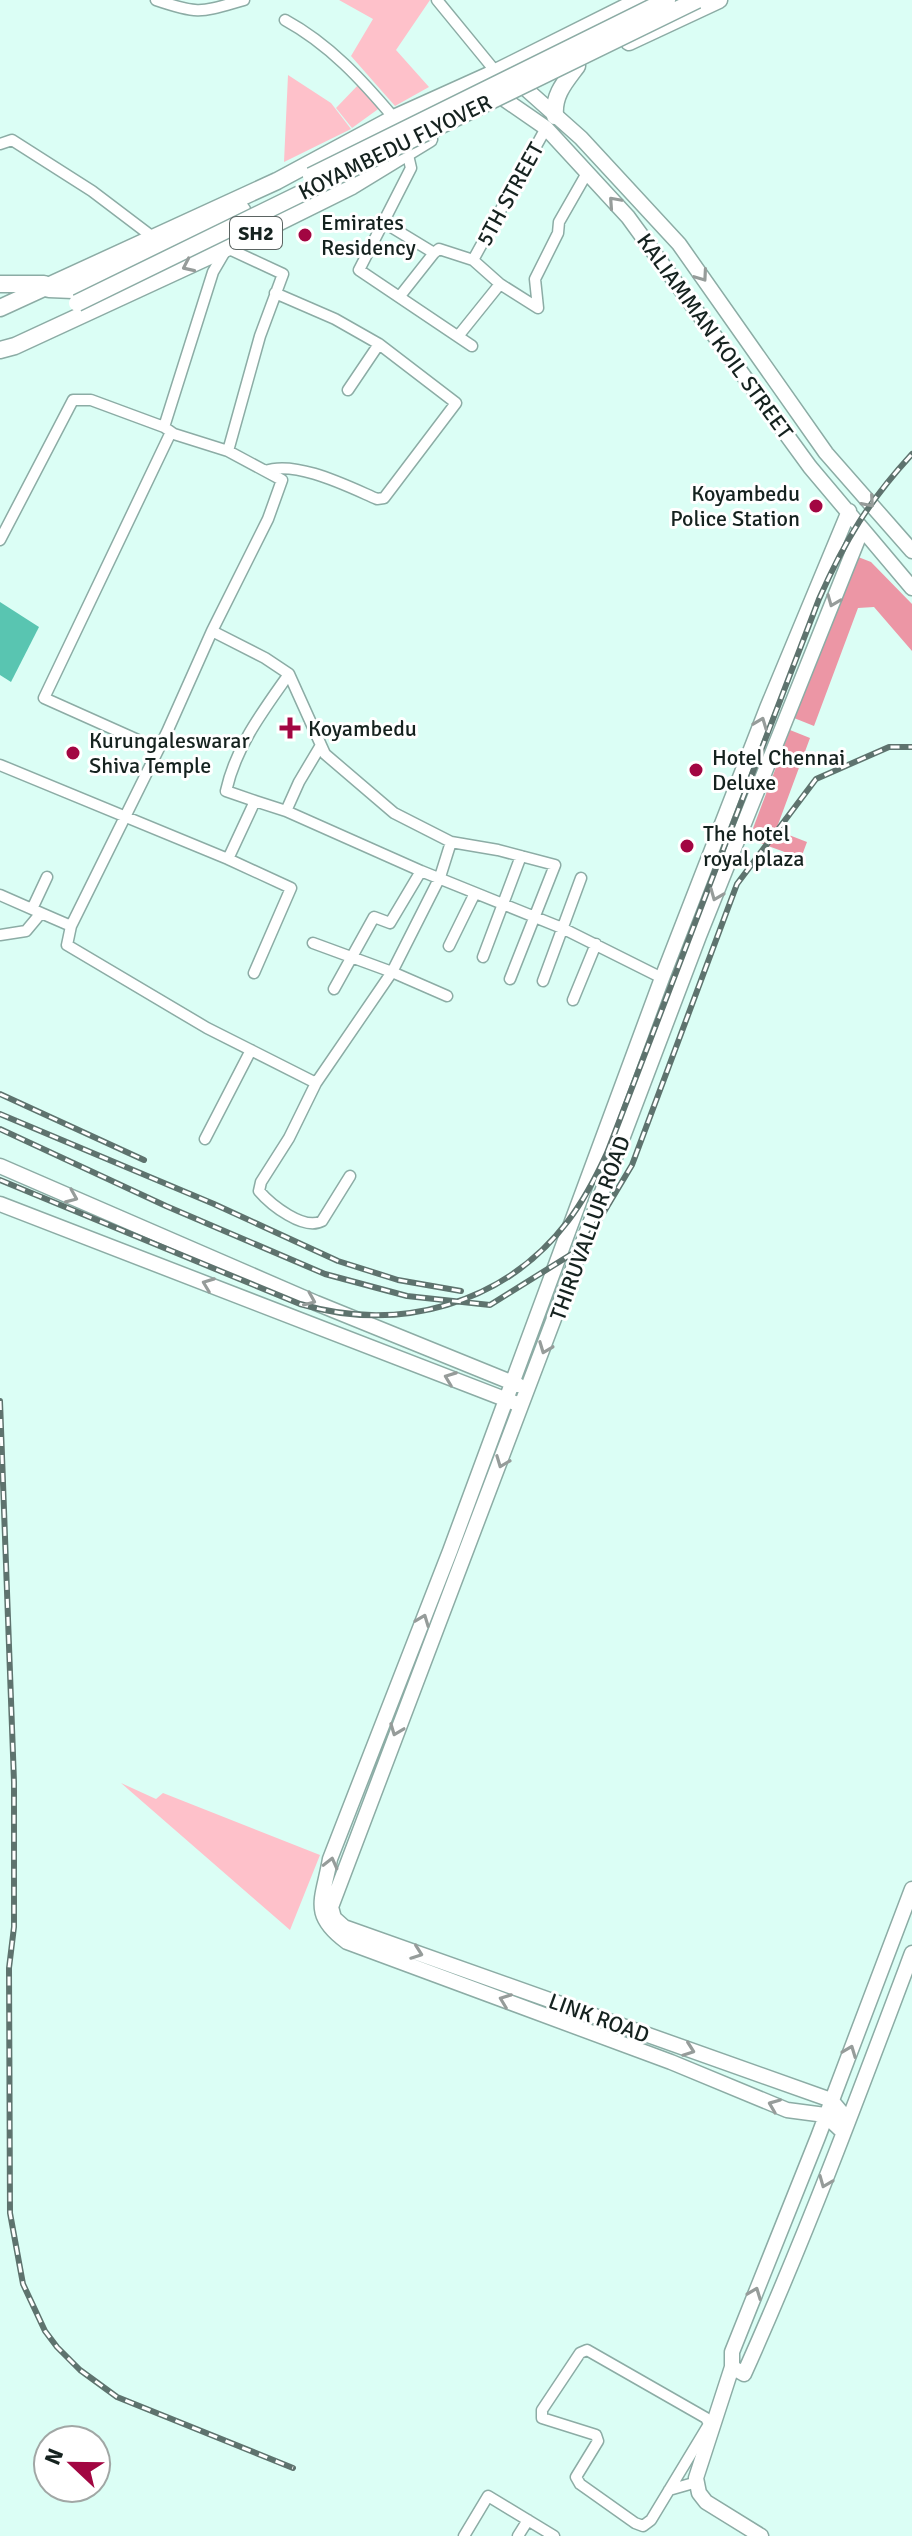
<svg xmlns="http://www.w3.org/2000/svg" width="912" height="2536" font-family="Signika,sans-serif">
  <rect width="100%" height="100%" fill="#dbfef5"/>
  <!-- green -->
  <path fill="#fec1ca" d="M339,0H430L396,50L429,87L395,106L351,56L373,19Z
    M288,75L331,103L351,129L284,162Z
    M360,83L381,107L352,128L336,108Z
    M121,1783L156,1799L163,1793L320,1855L290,1930Z"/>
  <!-- forest -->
  <path fill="#ec96a5" d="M853,555L871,562L912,604V651L874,607L858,608L814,726L794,718Z
    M790,730L810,738L776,830L807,842L801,858L749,839Z"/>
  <!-- water -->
  <path fill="#59c5b1" d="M0,602L39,627L11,682L0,675Z"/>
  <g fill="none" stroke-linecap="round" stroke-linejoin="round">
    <defs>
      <path id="street" d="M156,0C200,15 201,12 244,0
        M437,0L496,72
        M285,20C329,44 362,80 394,118
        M0,144L12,140L92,191L154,238
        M407,151L411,168L359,270L472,346
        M383,222L434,253L439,249L473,260L500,284L459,335
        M473,260L546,128
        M500,284L538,308
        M400,296L434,253
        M538,308L535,279L558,233L559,222L587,173
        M348,390L379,344
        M164,427L213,272L227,248L283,274L260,336L228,451
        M265,471C296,460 347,486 377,499L384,498L456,403L379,344L335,319L275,293
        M0,540L73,400H91L164,427L174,434L228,451L282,480L268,519L212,631
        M158,749L44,698L171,432
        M0,765L228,859L255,801L226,791C236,746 263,711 289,674
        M255,801L286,811L421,871L562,928L662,978
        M286,811L299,782L321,745
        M228,859L291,888L254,973
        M0,895L41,913
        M32,909L47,877
        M0,935L26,931L41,913L71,926
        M313,943L392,972L447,996
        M449,946L475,893
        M483,957L521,856
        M543,981L581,878
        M334,989L374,917L390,923L421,871
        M573,1000L596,944
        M316,1083L207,1028L67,945L71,926L167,732L212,631L265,658L289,674L325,754L394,813L451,842L498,850L555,865L510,979
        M205,1139L251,1050
        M350,1176L322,1221C304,1231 271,1205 259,1191L261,1182L289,1138L316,1083L392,972L440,877L451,842
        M587,2350L706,2418L709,2424L651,2520L643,2526L635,2523L580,2484L576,2477L598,2441L596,2435L542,2418V2410L580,2353Z
        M669,2490L697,2482
        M464,2536L488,2496L554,2536
        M518,2536L528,2520"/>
      <path id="secondary" d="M526,89L581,138L679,244L826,453L912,551
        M504,99L546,128L628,217L810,467L912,588
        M0,1166L316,1303L518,1385
        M0,1204L515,1403
        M847,2119L831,2100L344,1927L334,1918L331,1907L699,936L862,529
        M843,2132L825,2115L787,2110L671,2062L347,1942C309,1914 323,1900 330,1859L450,1551L662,978L767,708L849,511
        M732,2367L744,2374C806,2236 859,2094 912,1953
        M761,2536L706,2502L699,2493L696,2478L732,2367V2352L818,2137L912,1889"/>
      <path id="primary" d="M629,42L719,0
        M555,116C553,95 565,82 577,66
        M0,284H44
        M49,289L73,290L242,210
        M0,308L277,181L394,118L496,72L640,0
        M0,350L15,346L227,248L352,186L429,139"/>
    </defs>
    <!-- street casing -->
    <use href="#street" stroke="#8caca5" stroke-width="13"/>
    <!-- secondary casing -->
    <use href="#secondary" stroke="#8caca5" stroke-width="17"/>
    <!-- primary casing -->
    <use href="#primary" stroke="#8caca5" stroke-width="19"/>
    <!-- street -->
    <use href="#street" stroke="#fff" stroke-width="10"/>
    <!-- secondary -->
    <use href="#secondary" stroke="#fff" stroke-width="14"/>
    <!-- primary -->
    <use href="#primary" stroke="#fff" stroke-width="16"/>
    <defs>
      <path id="rail" d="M0,1094L144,1160
        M0,1114L214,1204L338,1261L398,1280L461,1291
        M0,1129L166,1206L325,1274L407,1296L490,1305L583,1247L632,1165L737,884L816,779L889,747H912
        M0,1180L300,1304C399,1333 504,1305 568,1221C584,1200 596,1177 607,1153L819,599C845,540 869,501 912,454
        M0,1401L14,1782V1927L9,1968L10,2213L23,2284L45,2331L57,2347L80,2370L117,2397L293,2468"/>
    </defs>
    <!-- rail casing -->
    <use href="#rail" stroke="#5e736e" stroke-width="6"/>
    <!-- rail -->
    <use href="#rail" stroke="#fff" stroke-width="3" stroke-dasharray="9" stroke-linecap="butt"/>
    <defs>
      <path id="primary-bridge" d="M311,176L667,0
        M77,303L697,0"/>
    </defs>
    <!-- primary-bridge casing -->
    <use href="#primary-bridge" stroke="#8caca5" stroke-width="19" stroke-linecap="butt"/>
    <!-- primary-bridge -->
    <use href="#primary-bridge" stroke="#fff" stroke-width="16"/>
  </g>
  <!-- one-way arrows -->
  <defs><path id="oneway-chevron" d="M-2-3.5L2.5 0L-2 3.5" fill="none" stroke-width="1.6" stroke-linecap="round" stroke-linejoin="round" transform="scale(2)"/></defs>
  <g stroke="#969c9a">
    <use href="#oneway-chevron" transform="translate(614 202) rotate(-132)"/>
    <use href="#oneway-chevron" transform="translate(188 266) rotate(155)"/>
    <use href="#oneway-chevron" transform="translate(702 276) rotate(55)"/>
    <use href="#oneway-chevron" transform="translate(869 502) rotate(49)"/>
    <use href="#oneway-chevron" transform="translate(833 601) rotate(112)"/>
    <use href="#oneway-chevron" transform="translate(761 723) rotate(-69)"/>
    <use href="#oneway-chevron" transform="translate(716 895) rotate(112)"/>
    <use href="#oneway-chevron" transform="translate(72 1197) rotate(23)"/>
    <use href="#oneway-chevron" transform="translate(208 1284) rotate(-159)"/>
    <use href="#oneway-chevron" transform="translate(310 1300) rotate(23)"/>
    <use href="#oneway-chevron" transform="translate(545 1348) rotate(111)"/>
    <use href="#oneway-chevron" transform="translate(450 1378) rotate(-159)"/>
    <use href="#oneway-chevron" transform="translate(502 1462) rotate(111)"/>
    <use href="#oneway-chevron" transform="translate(423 1620) rotate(-69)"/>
    <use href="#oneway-chevron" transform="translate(396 1730) rotate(111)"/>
    <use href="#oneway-chevron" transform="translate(331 1863) rotate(-76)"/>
    <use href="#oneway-chevron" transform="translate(417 1953) rotate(20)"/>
    <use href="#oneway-chevron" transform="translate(505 2000) rotate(-159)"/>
    <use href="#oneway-chevron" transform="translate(689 2050) rotate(20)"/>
    <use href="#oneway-chevron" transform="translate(850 2051) rotate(-69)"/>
    <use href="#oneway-chevron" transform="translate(774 2105) rotate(-158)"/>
    <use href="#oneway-chevron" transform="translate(825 2182) rotate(112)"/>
    <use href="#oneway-chevron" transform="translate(755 2293) rotate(-69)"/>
  </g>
  <!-- markers -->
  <g fill="#a20642" stroke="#fff" stroke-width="3">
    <circle cx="305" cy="235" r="8"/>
    <circle cx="816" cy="506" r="8"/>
    <path d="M286 716h8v8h8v8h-8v8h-8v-8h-8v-8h8z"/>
    <circle cx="73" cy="753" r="8"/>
    <circle cx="696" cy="770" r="8"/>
    <circle cx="687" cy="846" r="8"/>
  </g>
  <g text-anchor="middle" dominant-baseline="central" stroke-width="6" stroke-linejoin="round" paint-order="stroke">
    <!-- shield labels -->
    <rect fill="#fff" stroke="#5b6462" stroke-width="2" x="230" y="217" width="52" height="32" rx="6"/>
    <g font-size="20" font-weight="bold" fill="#15221f">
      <text x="256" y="233">SH2</text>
    </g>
    <!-- street labels -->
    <g font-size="22" fill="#15221f" stroke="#fff">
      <text transform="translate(395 147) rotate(-26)">KOYAMBEDU FLYOVER</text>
      <text transform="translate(510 194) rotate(-61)">5TH STREET</text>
      <text transform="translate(715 336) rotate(54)">KALIAMMAN KOIL STREET</text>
      <text transform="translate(590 1228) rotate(-70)">THIRUVALLUR ROAD</text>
      <text transform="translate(599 2018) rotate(20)">LINK ROAD</text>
    </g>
    <!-- poi labels -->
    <g font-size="22" fill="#15221f" stroke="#fff" text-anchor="start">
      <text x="321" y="222">Emirates<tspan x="321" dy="25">Residency</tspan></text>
      <text x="800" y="493" text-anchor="end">Koyambedu<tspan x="800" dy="25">Police Station</tspan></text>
      <text x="308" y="728">Koyambedu</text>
      <text x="89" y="740">Kurungaleswarar<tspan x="89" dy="25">Shiva Temple</tspan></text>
      <text x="712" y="757">Hotel Chennai<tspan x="712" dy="25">Deluxe</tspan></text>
      <text x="703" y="833">The hotel<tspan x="703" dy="25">royal plaza</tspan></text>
    </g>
  </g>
  <!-- north arrow -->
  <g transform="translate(72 2464) rotate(292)"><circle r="38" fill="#ffffff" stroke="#a1a7a5" stroke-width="2"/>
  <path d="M0-6L14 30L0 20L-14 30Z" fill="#a20642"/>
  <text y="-12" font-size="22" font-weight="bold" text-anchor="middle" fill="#15221f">N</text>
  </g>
</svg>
